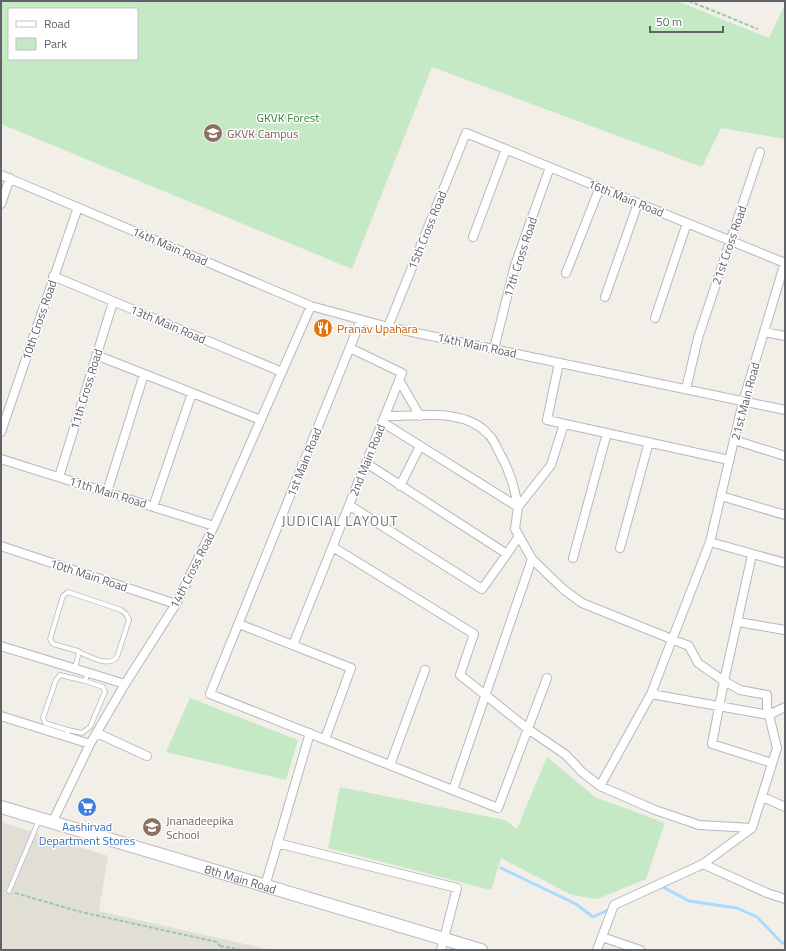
<svg xmlns="http://www.w3.org/2000/svg" width="786" height="951" font-family="'Titillium Web',sans-serif">
  <rect width="100%" height="100%" fill="#f1efe8"/>
  <!-- education -->
  <path fill="#e1ded6" d="M1,822L108,856L99,911L272,950H1Z"/>
  <!-- green -->
  <path fill="#c5e8c5" fill-rule="evenodd" d="M1,1H677L769,38L785,4V139L721,128L702,167L432,67L352,269L1,124ZM9,9H137V59H9Z
    M190,698L298,740L286,780L166,752Z
    M547,757L595,797L665,823L646,879L597,899L572,895L501,858L491,890L328,848L340,787L505,820L517,829Z"/>
  <g fill="none" stroke-linecap="round" stroke-linejoin="round">
    <!-- stream -->
    <path stroke="#aadaff" stroke-width="3" d="M501,868L576,904L593,917L610,909
      M661,886L689,901L737,908L757,917L781,942L785,944"/>
    <defs>
      <path id="lane" d="M75,668L79,652L78,651L53,644L50,639L63,596L68,592L121,610L126,614L129,620L117,657C109,668 89,656 79,652
        M68,730L45,723L43,718L56,680L60,675L85,681
        M66,736L68,730L82,733L90,727L105,692L103,687L85,681L88,673
        M9,891L39,820"/>
      <path id="street" d="M1,175L311,306L388,327L785,410
        M1,204L10,178
        M473,237L506,149
        M566,273L600,187
        M53,276L282,372
        M605,297L638,203
        M655,318L687,223
        M361,320L210,694L498,808L547,678
        M388,327L466,133L785,263
        M764,332L785,336
        M494,349L515,265L550,167
        M96,355L261,420
        M559,363L547,420L729,460
        M399,380L420,416
        M686,389L698,338L760,152
        M385,416C417,417 464,407 488,434C493,438 496,446 499,452C510,471 514,486 518,507
        M382,422L518,507L515,529L532,559L563,589L582,603L689,646L698,663L724,681L712,744L772,763
        M1,432L78,207
        M734,440L785,456
        M1,459L214,526
        M366,463L507,554L519,536
        M59,477L113,302
        M400,486L420,446
        M107,492L144,374
        M721,496L785,515
        M349,505L482,589L507,554
        M153,507L192,393
        M518,507L551,465L564,424
        M710,542L785,563
        M1,546L176,604
        M333,547L474,634L460,675L528,729L566,755L582,772L600,786L655,810L699,825L752,828
        M620,548L649,442
        M752,555L724,681L740,690L767,695V707L769,715L785,707
        M573,558L607,433
        M738,622L785,630
        M239,624L351,668L325,739
        M293,645L402,373L350,348
        M1,646L125,684
        M1,716L90,744
        M97,733L147,756
        M390,765L425,670
        M600,786L651,694L710,542L743,402L785,262
        M453,790L532,559
        M763,797L785,807
        M52,823L90,744L125,684L176,604L214,526L311,306
        M277,843L457,888L441,950
        M703,864L767,893L785,899
        M265,886L310,733
        M602,937L640,950
        M597,950L614,905L703,864L752,828L777,748L769,715L651,694"/>
      <g id="secondary">
        <path id="s1" d="M1,807L481,950"/>
      </g>
    </defs>
    <!-- lane casing -->
    <use href="#lane" stroke="#b5b8bc" stroke-width="5.5"/>
    <!-- street casing -->
    <use href="#street" stroke="#b5b8bc" stroke-width="10"/>
    <!-- secondary casing -->
    <use href="#secondary" stroke="#b6babf" stroke-width="14"/>
    <!-- path -->
    <path stroke="#9cc7a9" stroke-width="2" stroke-dasharray="4 2" stroke-linecap="butt" d="M689,1L758,29
      M15,893L81,912L217,942L220,946V950
      M220,946L242,950"/>
    <!-- lane -->
    <use href="#lane" stroke="#fff" stroke-width="4"/>
    <!-- street -->
    <use href="#street" stroke="#fff" stroke-width="8"/>
    <!-- secondary -->
    <use href="#secondary" stroke="#fff" stroke-width="12"/>
  </g>
  <!-- icons -->
  <defs>
    <symbol id="university-disc" viewBox="-11 -11 22 22"><circle r="9.5" fill="#8d6e63" stroke="#fff"/><path d="M0-5L7-2L0 1L-7-2ZM-4 1L0 2.5L4 1V4Q0 6-4 4Z" fill="#fff"/></symbol>
    <symbol id="restaurant-disc" viewBox="-11 -11 22 22"><circle r="9.5" fill="#e8710a" stroke="#fff"/><path d="M-5-6h1v4h1v-4h1v4h1v-4h1v5L-1.5 .5V6h-2V.5L-5-1ZM5-6V6H3V1.5H1.5Q1.5-4 5-6Z" fill="#fff"/></symbol>
    <symbol id="supermarket-disc" viewBox="-11 -11 22 22"><circle r="9.5" fill="#3f7fe0" stroke="#fff"/><path d="M-6-5.5h2.5l.6 2H6L4.5 2H-2.5L-4.4-4H-6ZM-1.5 3.2a1.3 1.3 0 1 0 .1 0ZM3 3.2a1.3 1.3 0 1 0 .1 0Z" fill="#fff"/></symbol>
    <symbol id="school-disc" viewBox="-11 -11 22 22"><circle r="9.5" fill="#8d6e63" stroke="#fff"/><path d="M0-5L7-2L0 1L-7-2ZM-4 1L0 2.5L4 1V4Q0 6-4 4Z" fill="#fff"/></symbol>
  </defs>
  <g fill-rule="evenodd">
    <use href="#university-disc" x="202" y="122" width="22" height="22"/>
    <use href="#restaurant-disc" x="312" y="317" width="22" height="22"/>
    <use href="#supermarket-disc" x="76" y="796" width="22" height="22"/>
    <use href="#school-disc" x="141" y="816" width="22" height="22"/>
  </g>
  <g text-anchor="middle" dominant-baseline="central" stroke-width="3" stroke-linejoin="round" paint-order="stroke">
    <!-- park labels -->
    <g font-size="12" fill="#348238" stroke="#fff">
      <text x="288" y="117">GKVK Forest</text>
    </g>
    <!-- education labels -->
    <g font-size="12" fill="#785e54" stroke="#fff" text-anchor="start">
      <text x="227" y="133">GKVK Campus</text>
      <text x="166" y="820">Jnanadeepika<tspan x="166" dy="14">School</tspan></text>
    </g>
    <!-- street labels -->
    <g font-size="12" fill="#5f6368" stroke="#fff">
      <text transform="translate(626 198) rotate(22)">16th Main Road</text>
      <text transform="translate(427 230) rotate(-68)">15th Cross Road</text>
      <text transform="translate(729 245) rotate(-71)">21st Cross Road</text>
      <text transform="translate(170 246) rotate(23)">14th Main Road</text>
      <text transform="translate(520 257) rotate(-72)">17th Cross Road</text>
      <text transform="translate(39 320) rotate(-71)">10th Cross Road</text>
      <text transform="translate(168 324) rotate(23)">13th Main Road</text>
      <text transform="translate(477 345) rotate(12)">14th Main Road</text>
      <text transform="translate(86 389) rotate(-73)">11th Cross Road</text>
      <text transform="translate(745 401) rotate(-75)">21st Main Road</text>
      <text transform="translate(367 460) rotate(-68)">2nd Main Road</text>
      <text transform="translate(304 462) rotate(-68)">1st Main Road</text>
      <text transform="translate(108 492) rotate(17)">11th Main Road</text>
      <text transform="translate(192 570) rotate(-63)">14th Cross Road</text>
      <text transform="translate(89 575) rotate(18)">10th Main Road</text>
      <text stroke="none"><textPath href="#s1" startOffset="250">8th Main Road</textPath></text>
    </g>
    <!-- food labels -->
    <g font-size="12" fill="#c56008" stroke="#fff" text-anchor="start">
      <text x="337" y="328">Pranav Upahara</text>
    </g>
    <!-- shop labels -->
    <g font-size="12" fill="#366cbe" stroke="#fff">
      <text x="87" y="826">Aashirvad<tspan x="87" dy="14">Department Stores</tspan></text>
    </g>
    <!-- quarter labels -->
    <g font-size="14" letter-spacing="1" fill="#70757a" stroke="#fff">
      <text x="340" y="520">JUDICIAL LAYOUT</text>
    </g>
  </g>
  <!-- border -->
  <rect width="786" height="951" fill="none" stroke="#5f6368" stroke-width="4"/>
  <!-- legend -->
  <rect x="8" y="8" width="130" height="52" fill="#ffffff" stroke="#bfc1c3"/>
  <rect x="16" y="21" width="20" height="6" fill="#ffffff" stroke="#bfc1c3"/>
  <text x="44" y="28" font-size="12" fill="#5f6368">Road</text>
  <rect x="16" y="38" width="20" height="12" fill="#c5e8c5" stroke="#bfc1c3"/>
  <text x="44" y="48" font-size="12" fill="#5f6368">Park</text>
  <!-- scale -->
  <path d="M650 26v6h73v-6" fill="none" stroke="#5f6368" stroke-width="2"/>
  <text x="656" y="26" font-size="12" fill="#5f6368" stroke="#ffffff" stroke-width="3" paint-order="stroke">50 m</text>
</svg>
